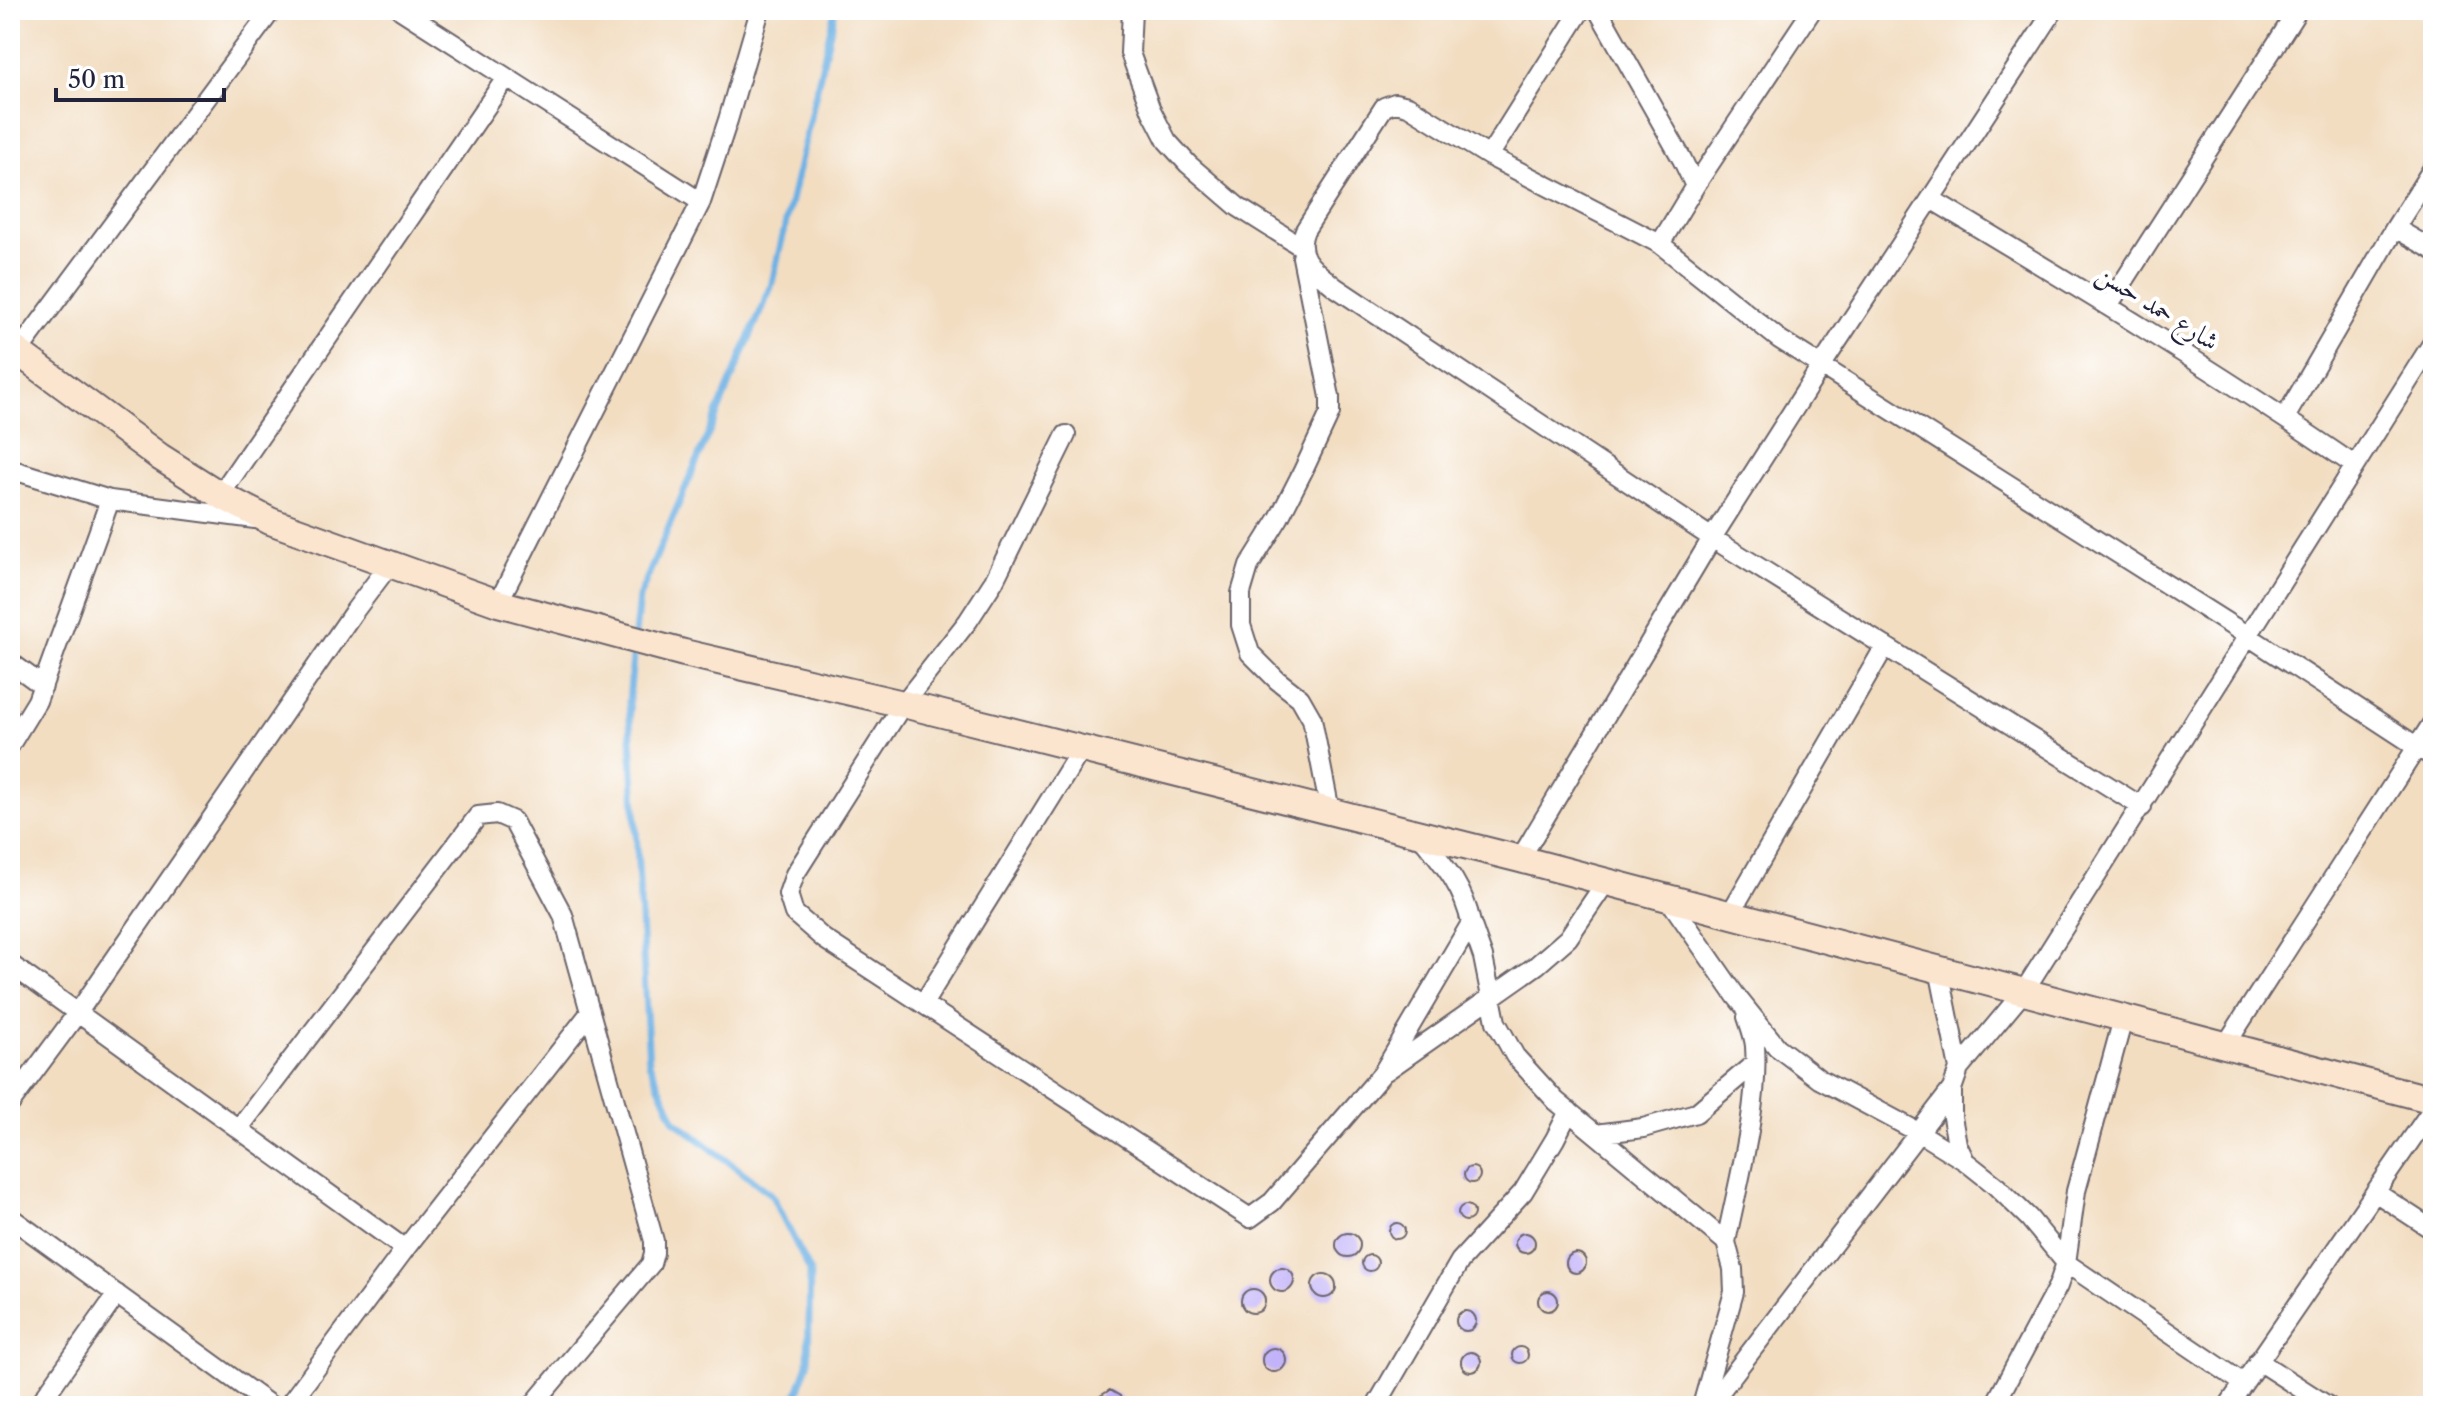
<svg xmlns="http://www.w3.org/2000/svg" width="2443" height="1416" font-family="'Libre Caslon Text',Amiri,serif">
  <rect width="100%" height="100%" fill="#fff"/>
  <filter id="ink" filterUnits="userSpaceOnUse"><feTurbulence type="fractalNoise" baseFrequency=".0125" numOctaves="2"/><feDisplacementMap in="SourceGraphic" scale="16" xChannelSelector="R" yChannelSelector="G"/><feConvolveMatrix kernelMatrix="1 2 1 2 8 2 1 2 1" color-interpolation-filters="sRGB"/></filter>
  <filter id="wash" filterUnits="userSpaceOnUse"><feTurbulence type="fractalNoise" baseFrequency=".006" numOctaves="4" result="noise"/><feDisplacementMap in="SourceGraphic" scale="32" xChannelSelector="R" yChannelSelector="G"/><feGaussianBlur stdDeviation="1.8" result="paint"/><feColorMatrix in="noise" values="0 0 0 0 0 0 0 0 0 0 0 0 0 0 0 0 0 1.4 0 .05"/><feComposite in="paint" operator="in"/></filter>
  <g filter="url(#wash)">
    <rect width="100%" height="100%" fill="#f2ddc1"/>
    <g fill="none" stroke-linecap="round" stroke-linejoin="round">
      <!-- stream -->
      <path stroke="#6db1e3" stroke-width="7" d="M635,634L639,597L771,287L835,10
        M634,646L629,701L649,1063L675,1121L771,1194L810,1271L808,1364L793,1406"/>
    </g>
    <g id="blocks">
      <!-- building -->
      <path fill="#c1b1f9" d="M1464 1175a8 8 0 1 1 16 0a8 8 0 1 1-16 0Z
        M1458 1213a8 8 0 1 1 16 0a8 8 0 1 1-16 0Z
        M1389 1231a8 8 0 1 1 16 0a8 8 0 1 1-16 0Z
        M1336 1245a12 12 0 1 1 24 0a12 12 0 1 1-24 0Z
        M1515 1243a10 10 0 1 1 20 0a10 10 0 1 1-20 0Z
        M1566 1263a10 10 0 1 1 20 0a10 10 0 1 1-20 0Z
        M1362 1263a8 8 0 1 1 16 0a8 8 0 1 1-16 0Z
        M1270 1280a12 12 0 1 1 24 0a12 12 0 1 1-24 0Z
        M1312 1286a12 12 0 1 1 24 0a12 12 0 1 1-24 0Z
        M1241 1301a12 12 0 1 1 24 0a12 12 0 1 1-24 0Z
        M1538 1301a10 10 0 1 1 20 0a10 10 0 1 1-20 0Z
        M1456 1321a10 10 0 1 1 20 0a10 10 0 1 1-20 0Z
        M1512 1355a8 8 0 1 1 16 0a8 8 0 1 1-16 0Z
        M1262 1360a12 12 0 1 1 24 0a12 12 0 1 1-24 0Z
        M1461 1362a10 10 0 1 1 20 0a10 10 0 1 1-20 0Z
        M1110,1390L1120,1396L1122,1406H1099L1100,1396Z"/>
    </g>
  </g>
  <g filter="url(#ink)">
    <use href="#blocks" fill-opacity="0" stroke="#6b636a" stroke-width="2"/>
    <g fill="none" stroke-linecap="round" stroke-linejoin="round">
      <defs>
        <path id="street" d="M401,10L701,202
          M1132,10L1130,53L1151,110L1167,141L1188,164L1238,207L1300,246
          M1598,10L1682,159L1695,186L1660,244
          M1489,156L1581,10
          M1695,186L1812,10
          M1931,199C2074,285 2217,371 2354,465
          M2395,228L2433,250
          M1302,257L1330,397V413L1303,471L1279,518L1249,566L1241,593V625L1250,653L1277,680L1300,698L1312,719L1330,811
          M2108,306L2298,10
          M10,368L18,352L272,10
          M2285,418L2395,228L2433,168
          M1066,435L994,581L968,621L903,704L795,874L788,894L794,913L824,939L1250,1218L1272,1202L1382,1074L1471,923C1463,885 1443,864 1419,834
          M10,469L110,500L255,519
          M220,495L506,78
          M498,603L701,202L728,120L760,10
          M10,662L43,686
          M10,745L37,701L110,500
          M2142,807L1712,538L1335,287C1316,271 1293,258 1305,230L1384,107L1395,103L1408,106L1489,156L1660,244L1779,339L2248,636L2433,757
          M1520,859L1712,538L1822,365L2054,10
          M1668,898L1736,996L1777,1047L1819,1079L1918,1132L1965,1161
          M1730,914L1885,646
          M1471,923L1483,957L1496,1022L1515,1056L1556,1101L1726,1242L1733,1269L1734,1292L1702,1406
          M10,964L405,1249
          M923,1004L1082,748
          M2225,1046L2433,722
          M1959,1069L2024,991L2433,342
          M1386,1071L1537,965L1568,938L1606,882
          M1952,1089V1117L1957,1144L1965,1161L1994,1184L2029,1218L2066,1263L2243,1383
          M10,1104L79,1011L353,613L389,565
          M239,1128L478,816L497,814L513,821L563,915L654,1241V1253L651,1264L532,1406
          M1596,1134L1643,1128L1696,1113L1755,1063
          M2375,1192L2433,1230
          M10,1217L271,1406
          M1726,1242C1738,1182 1759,1108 1755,1046C1754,1036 1750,1026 1747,1017
          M2258,1361L2328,1406
          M38,1406L117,1294
          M288,1406L405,1249L589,1014
          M1376,1406L1460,1261L1523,1192L1555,1139L1569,1111
          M1709,1406L1952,1089L1959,1069L1939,969
          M1994,1406L2058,1286L2066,1263L2076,1191L2123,1019
          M2228,1406L2433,1108"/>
        <path id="secondary" d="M10,346L160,457L220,495L270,521L498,603L684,653L903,704L1520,859L2433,1100"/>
      </defs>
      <!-- street casing -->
      <use href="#street" stroke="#6b636a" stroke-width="22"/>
      <!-- secondary casing -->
      <use href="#secondary" stroke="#6b636a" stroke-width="30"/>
      <!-- street -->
      <use href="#street" stroke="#fff" stroke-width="18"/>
      <!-- secondary -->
      <use href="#secondary" stroke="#fce5cf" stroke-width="26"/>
    </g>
  </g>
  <g text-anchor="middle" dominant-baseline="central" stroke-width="8" stroke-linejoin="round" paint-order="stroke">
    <!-- street labels -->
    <g font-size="26" fill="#22223b" stroke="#fff">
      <text transform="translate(2158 307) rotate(32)">شارع حمد حسن</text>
    </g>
  </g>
  <!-- margin -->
  <rect width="2443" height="1416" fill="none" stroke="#fff" stroke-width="40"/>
  <!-- scale -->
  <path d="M56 88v12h168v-12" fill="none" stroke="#22223b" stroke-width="4"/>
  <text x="68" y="88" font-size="24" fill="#22223b" stroke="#ffffff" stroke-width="6" paint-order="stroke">50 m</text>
</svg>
